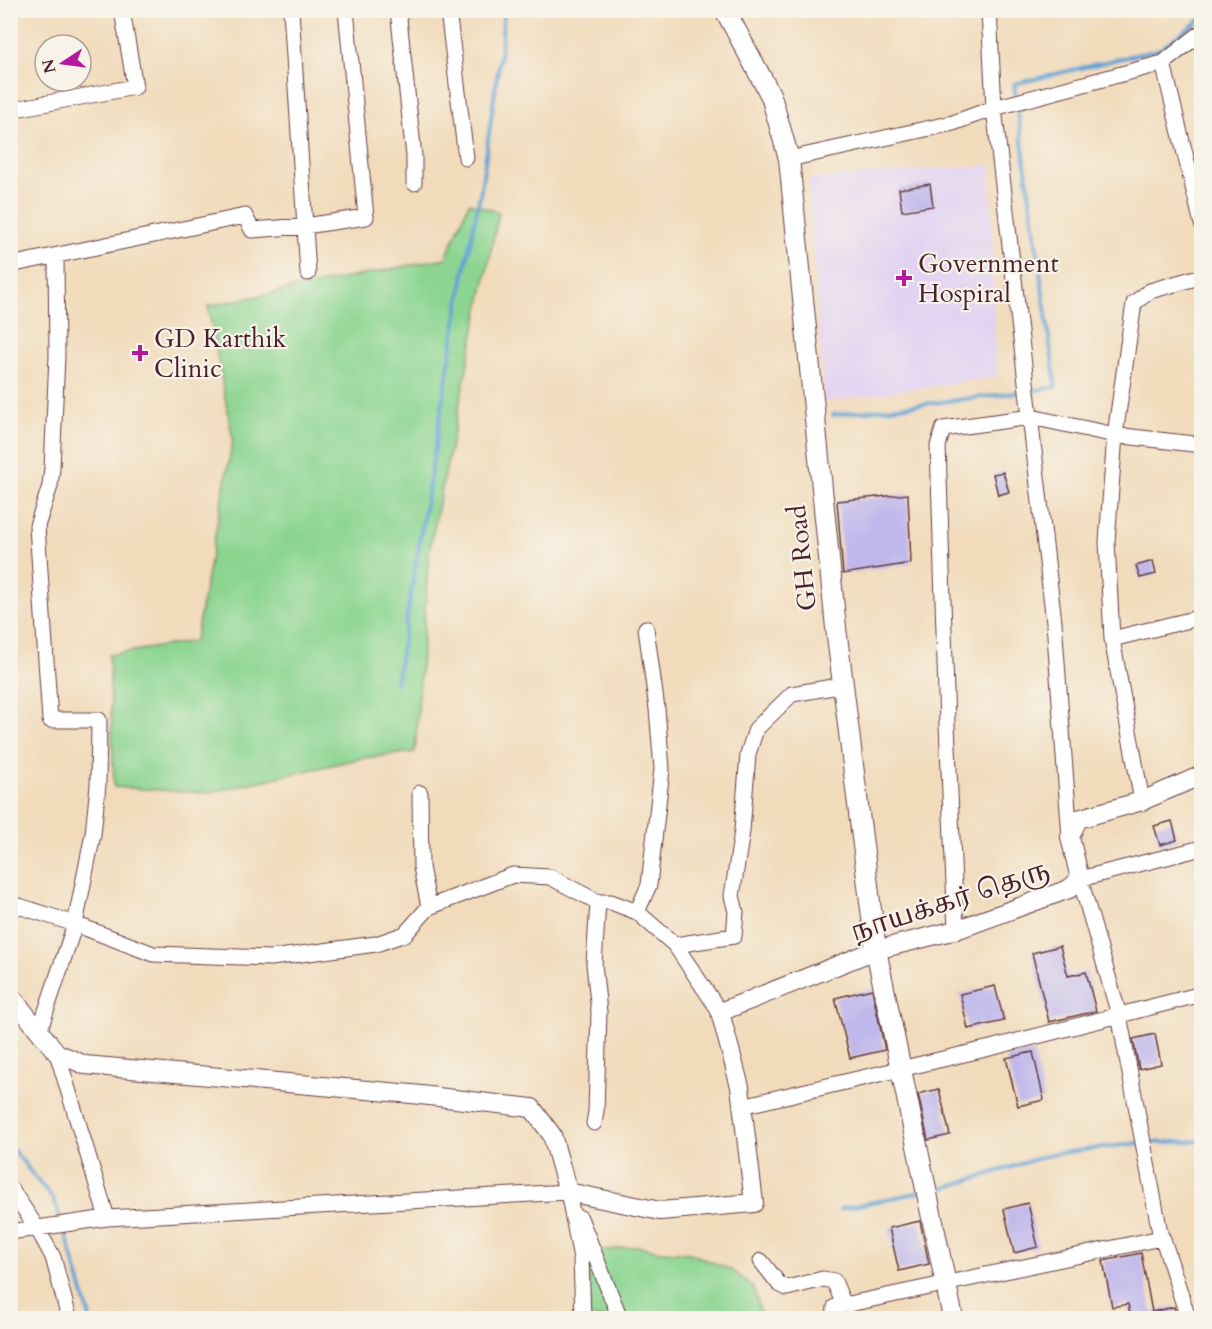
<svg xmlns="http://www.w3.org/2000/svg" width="1212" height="1329" font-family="Cardo,'Noto Serif Tamil',serif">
  <rect width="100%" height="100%" fill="#f7f3e8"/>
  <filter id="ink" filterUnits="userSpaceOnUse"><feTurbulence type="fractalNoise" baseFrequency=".0167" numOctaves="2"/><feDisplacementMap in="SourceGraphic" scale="12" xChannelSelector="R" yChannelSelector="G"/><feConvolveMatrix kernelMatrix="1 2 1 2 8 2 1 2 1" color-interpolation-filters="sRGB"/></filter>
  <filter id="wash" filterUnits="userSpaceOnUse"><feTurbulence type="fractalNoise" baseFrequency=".008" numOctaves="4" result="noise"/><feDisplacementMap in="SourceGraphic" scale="24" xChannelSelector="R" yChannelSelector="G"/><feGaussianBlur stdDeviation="1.35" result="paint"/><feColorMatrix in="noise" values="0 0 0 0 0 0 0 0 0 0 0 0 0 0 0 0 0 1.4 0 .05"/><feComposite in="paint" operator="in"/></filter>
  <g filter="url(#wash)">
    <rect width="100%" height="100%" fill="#f1dbbb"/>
    <!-- built -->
    <path fill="#e3d3f2" d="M990,165L996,377L824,402L808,179Z"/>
    <!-- green -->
    <path fill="#8cd591" stroke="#6b7a5e" stroke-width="1.5" d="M469,203L499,212L429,552L415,752L363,758L207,793L114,787L109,655L195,641L233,440L208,306L446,258Z
      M637,1246L660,1251L690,1253L733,1271L753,1287L762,1318H589L590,1296L586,1253Z"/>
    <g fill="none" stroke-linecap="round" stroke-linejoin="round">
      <!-- stream -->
      <path stroke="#60a1d4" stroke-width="4" d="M1016,98L1014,84L1160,49L1202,18
        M1017,105L1056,387L1031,391
        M833,415L1023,392
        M396,683L464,273L481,190L501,48L504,10
        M1147,1143L1202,1141
        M10,1146L53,1199L61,1220
        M931,1190L948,1187L1052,1154L1140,1143
        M840,1209L921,1192
        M64,1227L90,1318"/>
    </g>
    <g id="blocks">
      <!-- building -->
      <path fill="#c0b7eb" d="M930,184L933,206L902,211L899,189Z
        M1003,472L1009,492L998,495L993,474Z
        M908,494L911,563L843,574L837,501Z
        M1153,561L1156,574L1140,578L1136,566Z
        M1172,821L1177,840L1160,845L1154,826Z
        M1060,946L1068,976L1086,972L1096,1011L1049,1022L1032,953Z
        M995,986L1004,1021L968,1029L960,994Z
        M872,989L885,1050L850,1058L835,998Z
        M1155,1034L1161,1064L1139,1069L1133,1039Z
        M1033,1052L1044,1100L1018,1106L1006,1058Z
        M939,1089L950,1135L928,1140L918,1094Z
        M1028,1203L1038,1247L1014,1253L1004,1209Z
        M920,1221L929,1264L899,1271L889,1228Z
        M1141,1253L1152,1312L1174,1307L1177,1318H1131L1128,1304L1112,1307L1103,1261Z"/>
    </g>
  </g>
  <g filter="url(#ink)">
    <use href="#blocks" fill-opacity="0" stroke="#633b41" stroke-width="1.5"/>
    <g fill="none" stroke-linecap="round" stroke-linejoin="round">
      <defs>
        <path id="minor" d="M291,10L308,273
          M398,10L414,156V183
          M448,10L466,158
          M989,10L994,108L1054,622L1070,837
          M1163,63L1202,224
          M10,110L135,87L122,10
          M789,159L953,123L994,108L1163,63L1202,32
          M56,256L57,356L52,468L50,486L37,526L50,720H99L98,785L93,834L75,924L153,954L271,958L376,944L405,934L429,907L513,875L550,877L598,902H611L637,912L675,945
          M10,265L245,216L252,230L305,226L366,217L346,10
          M1112,639L1202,617
          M420,793L421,867L429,907
          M1142,801L1112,639L1107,542L1115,435L1134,303L1150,291L1199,277L1202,275
          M10,900L16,905L75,924L39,1032
          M637,912L649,885L662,769L657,709L646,628
          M956,930L947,724L938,446L943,429L1031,417L1115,435L1202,445
          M720,1012L675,945L734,936L736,912L732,896L742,831L748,754L756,729L792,694L844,685
          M57,1053L107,1218L568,1192L581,1258L583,1318
          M742,1106L990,1048L1202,994
          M594,1123L596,1112L599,1012L594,964L598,902
          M10,1188L37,1228L53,1257L69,1318
          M580,1218L620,1318
          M10,1232L107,1218
          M1161,1238L1119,1015L1080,879L1202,848
          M761,1261L779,1284L787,1288L823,1279L834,1281L844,1305
          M834,1318L835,1307L1161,1238L1163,1239L1188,1318"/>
        <path id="tertiary" d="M10,995L57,1053L85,1065L412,1094L532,1108L552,1135L568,1192L660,1211L754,1203L740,1087L720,1012L876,950L956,930L1069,889L1080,879L1070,837L1078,819L1142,801L1202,775"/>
        <path id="secondary" d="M725,10L771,96L789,159L836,628L876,950L953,1318"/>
      </defs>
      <!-- minor casing -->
      <use href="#minor" stroke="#633b41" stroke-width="17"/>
      <!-- tertiary casing -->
      <use href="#tertiary" stroke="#633b41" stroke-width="20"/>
      <!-- secondary casing -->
      <use href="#secondary" stroke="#633b41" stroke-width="22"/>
      <!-- minor -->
      <use href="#minor" stroke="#fff" stroke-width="15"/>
      <!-- tertiary -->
      <use href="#tertiary" stroke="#fff" stroke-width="18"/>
      <!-- secondary -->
      <use href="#secondary" stroke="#fff" stroke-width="20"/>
    </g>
  </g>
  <!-- markers -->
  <g fill="#b5179e" stroke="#f7f3e8" stroke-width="2">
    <path d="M901 269h6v6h6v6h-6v6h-6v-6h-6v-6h6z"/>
    <path d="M137 344h6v6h6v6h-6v6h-6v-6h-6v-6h6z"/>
  </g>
  <g text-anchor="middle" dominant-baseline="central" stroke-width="4.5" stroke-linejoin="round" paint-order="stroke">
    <!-- poi labels -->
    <g font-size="26" fill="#4a1f2b" stroke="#f7f3e8" text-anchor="start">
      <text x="918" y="263">Government<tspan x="918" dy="30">Hospiral</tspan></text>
      <text x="154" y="338">GD Karthik<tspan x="154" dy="30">Clinic</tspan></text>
    </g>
    <!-- street labels -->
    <g font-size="26" fill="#4a1f2b" stroke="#f7f3e8">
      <text transform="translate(802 558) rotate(-96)">GH Road</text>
      <text transform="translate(950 901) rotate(-18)">நாயக்கர் தெரு</text>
    </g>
  </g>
  <!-- margin -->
  <rect width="1212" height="1329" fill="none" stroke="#f7f3e8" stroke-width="36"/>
  <!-- north arrow -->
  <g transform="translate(63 63) rotate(257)"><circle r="28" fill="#f7f3e8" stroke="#b29e9c" stroke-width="1.5"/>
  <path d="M0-4.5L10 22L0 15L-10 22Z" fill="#b5179e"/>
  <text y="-9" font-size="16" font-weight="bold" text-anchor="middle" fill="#4a1f2b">N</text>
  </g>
</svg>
